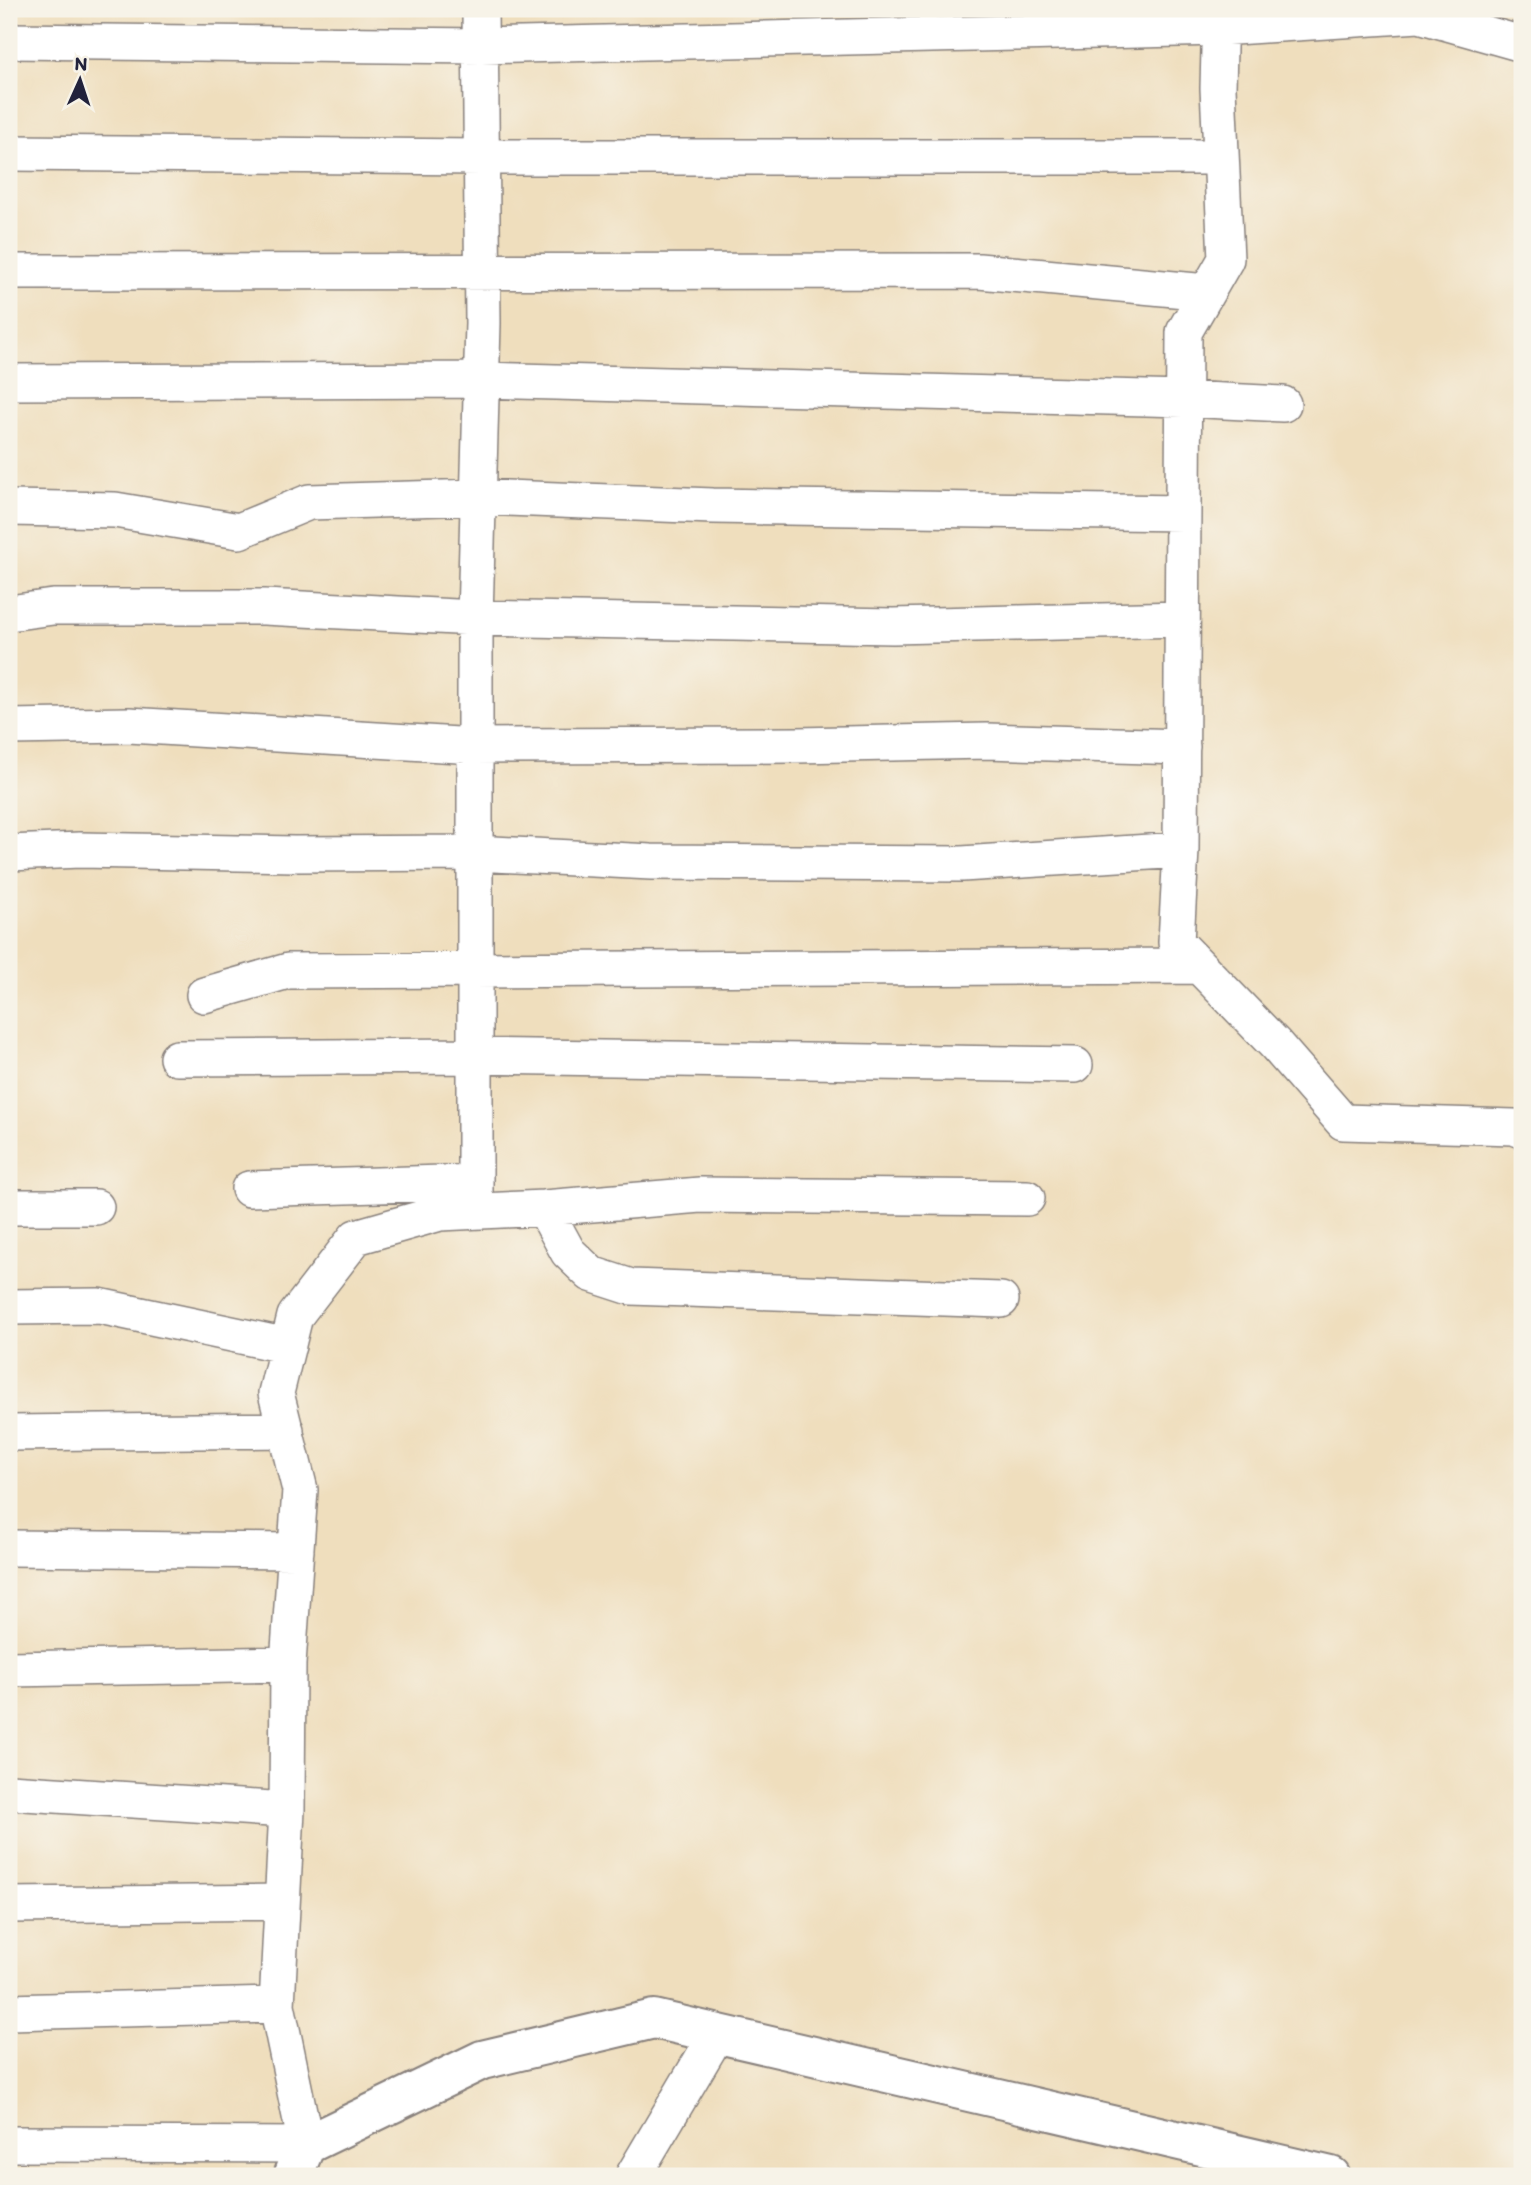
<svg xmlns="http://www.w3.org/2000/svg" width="1531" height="2185" font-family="Itim,sans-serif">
  <rect width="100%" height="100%" fill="#f7f3e8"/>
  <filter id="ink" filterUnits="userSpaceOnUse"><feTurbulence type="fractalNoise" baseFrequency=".0143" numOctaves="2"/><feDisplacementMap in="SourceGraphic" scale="14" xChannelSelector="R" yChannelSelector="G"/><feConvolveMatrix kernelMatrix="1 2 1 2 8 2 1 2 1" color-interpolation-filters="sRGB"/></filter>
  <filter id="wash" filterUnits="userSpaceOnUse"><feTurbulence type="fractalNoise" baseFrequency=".00686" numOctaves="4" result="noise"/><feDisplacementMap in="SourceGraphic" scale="28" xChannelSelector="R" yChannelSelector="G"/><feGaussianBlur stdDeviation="1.57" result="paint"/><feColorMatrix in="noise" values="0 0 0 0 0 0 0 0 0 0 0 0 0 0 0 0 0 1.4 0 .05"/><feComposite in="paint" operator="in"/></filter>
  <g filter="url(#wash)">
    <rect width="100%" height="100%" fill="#efdebd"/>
  </g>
  <g filter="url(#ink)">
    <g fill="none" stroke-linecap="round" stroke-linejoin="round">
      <defs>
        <path id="minor" d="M1220,9L1218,88L1226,259L1184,332L1181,850L1176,942L1275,1044L1343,1122L1514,1127L1522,1130
          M9,41L481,46L1219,28L1419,15L1522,44
          M9,153L481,157H1221
          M9,272L979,271L1207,292
          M9,382L481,380L1183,399L1283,404
          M9,508L115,510L239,531L309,502L478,497L713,506L1183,513
          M9,613L53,607H264L475,618L893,626L1182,619
          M9,727L129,725L475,746L797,745L987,741L1182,747
          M9,853L80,850L294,854L474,853L651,862L962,864L1181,850
          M204,995L288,971L1199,966
          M177,1058L475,1056L1075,1065
          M249,1189L475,1182
          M9,1207H96
          M544,1208L568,1252L591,1274L631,1287L1001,1300
          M475,1211V618L483,323L480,9
          M9,1307L99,1306L288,1346
          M9,1433L286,1430
          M9,1548L296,1551
          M9,1669L288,1664
          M9,1792L287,1810
          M9,1905L282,1902
          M9,2012L277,2005
          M9,2144L306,2145L277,2005L287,1810L288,1664L300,1490L276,1393L295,1316L356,1237L440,1213L544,1208L700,1195L1027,1198
          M633,2176L717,2034"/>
        <path id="tertiary" d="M293,2176L306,2145L482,2060L654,2019L1331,2176"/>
      </defs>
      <!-- minor casing -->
      <use href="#minor" stroke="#88807c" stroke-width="38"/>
      <!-- tertiary casing -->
      <use href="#tertiary" stroke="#88807c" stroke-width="42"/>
      <!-- minor -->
      <use href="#minor" stroke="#fff" stroke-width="35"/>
      <!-- tertiary -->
      <use href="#tertiary" stroke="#fff" stroke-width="38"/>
    </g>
  </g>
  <!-- margin -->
  <rect width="1531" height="2185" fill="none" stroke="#f7f3e8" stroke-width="35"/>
  <!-- north arrow -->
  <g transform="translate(80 80) rotate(3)" stroke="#f7f3e8" stroke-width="5" paint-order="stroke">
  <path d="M0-5L12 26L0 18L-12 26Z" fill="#22223b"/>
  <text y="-10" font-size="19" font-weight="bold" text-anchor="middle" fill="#22223b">N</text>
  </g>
</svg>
